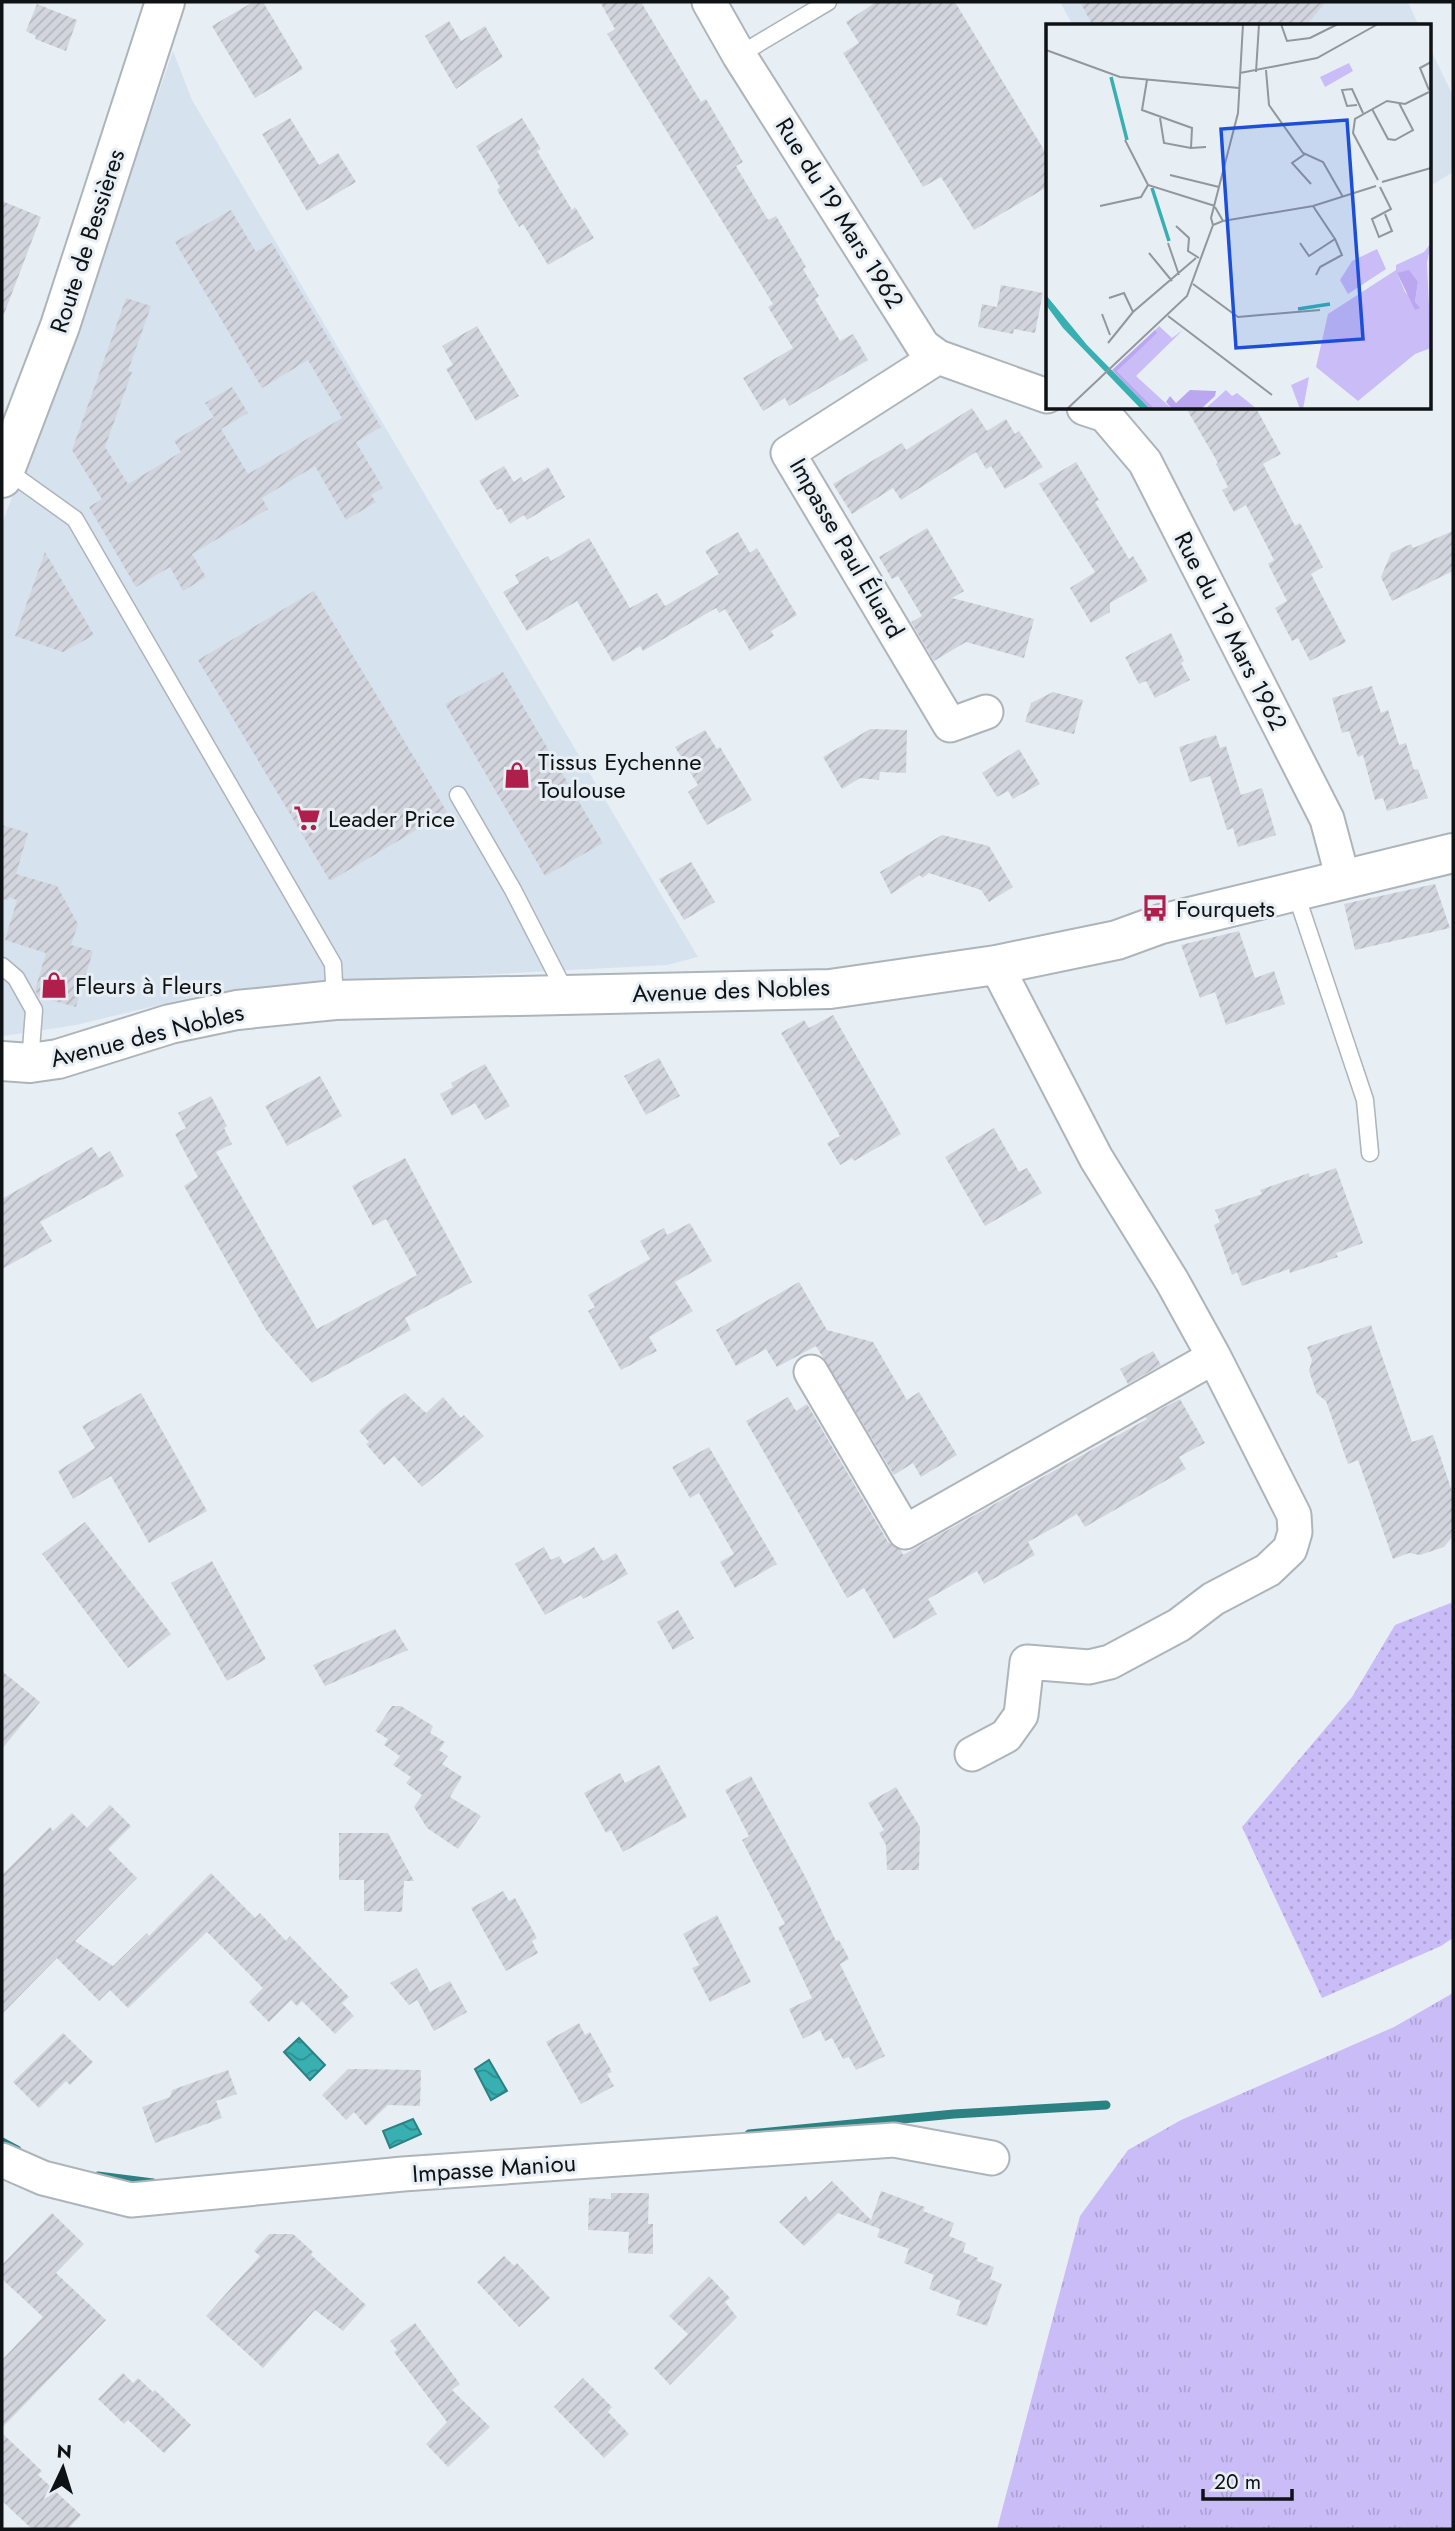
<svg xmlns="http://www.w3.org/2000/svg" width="1455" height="2531" font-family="Jost,sans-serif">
  <defs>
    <pattern id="grass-tufts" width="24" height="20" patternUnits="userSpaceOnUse" patternTransform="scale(1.75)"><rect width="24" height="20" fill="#cabcf7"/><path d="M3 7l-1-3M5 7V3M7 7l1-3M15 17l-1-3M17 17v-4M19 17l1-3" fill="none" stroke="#aca1d3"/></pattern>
    <pattern id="garden-dots" width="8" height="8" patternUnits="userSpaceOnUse" patternTransform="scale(1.75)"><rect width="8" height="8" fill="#cabcf7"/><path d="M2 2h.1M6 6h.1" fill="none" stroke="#aca1d3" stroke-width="1.8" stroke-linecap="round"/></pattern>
    <pattern id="water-waves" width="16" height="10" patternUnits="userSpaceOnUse" patternTransform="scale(1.75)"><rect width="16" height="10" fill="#38b0b2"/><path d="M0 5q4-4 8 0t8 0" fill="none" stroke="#2e8e90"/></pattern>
    <pattern id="building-hatch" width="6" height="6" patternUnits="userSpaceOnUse" patternTransform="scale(1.75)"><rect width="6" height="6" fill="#d3d5de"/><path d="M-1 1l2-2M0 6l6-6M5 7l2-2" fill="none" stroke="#b4b6be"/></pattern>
  </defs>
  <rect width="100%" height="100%" fill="#e7eff5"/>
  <!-- built -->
  <path fill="#d6e3ef" d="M1060,2H1408L1419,26H1073Z
    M1429,46L1453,96V172L1429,187Z
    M173,51L192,100L698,957L667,965L378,980L196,996L76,1025L4,1036L2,1035V524L117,212Z"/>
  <!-- grass -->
  <path fill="url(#grass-tufts)" d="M1453,1993V2529H997L1080,2216L1128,2150L1181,2120L1394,2027Z"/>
  <!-- garden -->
  <path fill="url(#garden-dots)" d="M1453,1602V1938L1441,1946L1322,1998L1242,1827L1352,1697L1395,1625Z"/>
  <!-- water -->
  <path fill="url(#water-waves)" stroke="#2c8183" stroke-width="2" d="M299,2038L325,2065L310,2080L284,2052Z
    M489,2060L507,2091L491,2100L475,2069Z
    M413,2119L421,2134L390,2148L383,2131Z"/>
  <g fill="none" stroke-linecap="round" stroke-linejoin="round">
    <!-- stream -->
    <path stroke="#2c8183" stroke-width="9" d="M749,2134L954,2114L1106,2105
      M2,2142L17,2150
      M98,2176L153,2183"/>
  </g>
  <!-- building -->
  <path fill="url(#building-hatch)" d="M253,2H263L303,69L255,98L212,26Z
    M600,2H641L701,102L706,99L735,148L743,162L736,166L768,220L776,216L806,267L803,269L819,296L815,299L840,341L853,334L868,360L789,406L785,398L763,411L743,378L793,348L768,307L773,304L607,34L615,29Z
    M876,2H955L1047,155V187L974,230L941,177L923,187L843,53L859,43L846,22Z
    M1080,2H1326L1306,26H1093Z
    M37,4L77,20L66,51L35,39L36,36L26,31Z
    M449,21L461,41L485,26L503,57L456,89L425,36Z
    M290,118L319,165L338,153L356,182L307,211L262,134Z
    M522,118L541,149L537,151L572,210L575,207L594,238L548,265L523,224L519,227L497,190L500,187L476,146Z
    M2,201L41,217L4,314H2Z
    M231,210L256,252L272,243L381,427L356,442L383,488L371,495L376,502L346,520L315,466L262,498L268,509L192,554L206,577L183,591L170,567L136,587L89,507L102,499L72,450L126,298L151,306L128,371L132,372L105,447L128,484L181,452L174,441L214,417L205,403L232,387L248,413L221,429L248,474L342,418L308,360L262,388L175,242Z
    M1001,285L1043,293L1035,333L1014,329L1013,334L978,327L982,304L997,307Z
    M477,326L519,396L476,421L446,369L453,365L442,346Z
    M972,408L987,431L1006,419L1015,434L1019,431L1043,467L1005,489L991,466L986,469L976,452L901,500L893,488L852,514L833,484L902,443L906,450Z
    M1186,408H1256L1281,454L1263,464L1295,526L1300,523L1323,567L1311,574L1346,642L1310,661L1298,638L1292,641L1275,608L1287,601L1268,564L1274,560L1246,505L1234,512L1222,490L1228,487L1216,464L1218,463Z
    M1076,462L1099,500L1095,502L1129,559L1133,556L1148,581L1110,603V612L1091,623L1070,588L1095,572L1039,484Z
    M504,466L514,482L521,477L524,482L548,467L565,497L527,520L524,515L510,524L501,508L497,510L479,481Z
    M927,528L964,591L952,598L1034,619L1024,658L966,642L934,661L911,622L922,616L898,576L892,579L879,557Z
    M1453,531V571L1392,601L1381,577L1391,553L1411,544L1413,548Z
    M738,532L750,553L757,548L797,615L771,631L774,636L750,651L725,609L719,613L716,608L643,651L640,646L613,662L577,601L527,631L503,592L519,583L515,575L548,556L551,561L589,538L630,608L657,593L665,606L719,574L705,551Z
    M45,552L94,635L63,652L15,636Z
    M314,591L447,812L330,881L198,660Z
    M1171,633L1184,661L1181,663L1190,680L1155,698L1146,681L1139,684L1125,657Z
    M503,672L603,843L545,876L445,704Z
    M1372,686L1381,713L1388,710L1399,745L1406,743L1414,770L1418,769L1428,798L1387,811L1383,798L1375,800L1363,755L1358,757L1349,731L1342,733L1332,698Z
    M1053,692L1083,700L1074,734L1025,722L1031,703Z
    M870,729L907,730L906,773L880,772L879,780L860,778L842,789L823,757Z
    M705,730L717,749L720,747L752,800L707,825L688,792L698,785L675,747Z
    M1216,735L1220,748L1226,746L1241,795L1262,788L1276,835L1238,847L1233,828L1227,830L1210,776L1190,782L1179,747Z
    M1019,749L1040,784L1013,799L1008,791L997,797L982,773Z
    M2,825L28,833L16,874L57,886L78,924L71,945L93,951L76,1007L39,997L35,990L46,953L5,940L17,900L9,897L8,900L2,899Z
    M942,835L989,846L1013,887L989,902L981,890L929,873L922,878L920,875L891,894L880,872Z
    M691,862L715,902L684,920L659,879Z
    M1435,884L1450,928L1355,950L1344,904Z
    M1239,931L1255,978L1274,971L1285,1004L1226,1025L1215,992L1200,998L1181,945Z
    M833,1015L901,1134L854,1161L852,1158L840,1165L827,1143L840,1136L781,1033L804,1020L809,1028Z
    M659,1058L680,1096L646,1115L624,1076Z
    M485,1064L510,1106L485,1120L475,1103L452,1116L440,1094L453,1087L451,1083Z
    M320,1076L342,1116L287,1146L265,1106Z
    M211,1096L227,1126L224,1128L232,1144L216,1152L317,1329L417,1275L386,1219L373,1226L352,1186L405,1158L472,1282L405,1318L411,1330L312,1383L266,1330L184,1186L198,1177L175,1134L186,1128L178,1113Z
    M994,1128L1019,1172L1027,1168L1042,1193L985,1226L945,1157Z
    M92,1147L99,1158L110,1151L124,1176L40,1222L52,1241L2,1269V1199Z
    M1336,1168L1363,1243L1336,1253L1338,1257L1290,1273L1289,1269L1242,1286L1237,1272L1232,1275L1214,1225L1220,1222L1215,1210L1262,1194L1260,1190L1309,1173L1310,1177Z
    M690,1223L712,1261L675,1282L693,1311L649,1337L657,1351L621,1370L588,1311L595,1307L588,1295L650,1259L640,1241L664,1228L667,1235Z
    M799,1282L827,1330L873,1342L907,1400L919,1392L957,1455L921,1477L913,1463L894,1475L816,1346L777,1367L766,1349L736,1366L716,1330Z
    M1371,1325L1412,1442L1433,1435L1453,1494V1536L1444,1547L1420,1555L1409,1553L1393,1559L1358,1460L1348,1464L1326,1401L1317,1394L1309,1371L1312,1360L1307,1347Z
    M1153,1351L1161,1365L1128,1384L1120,1369Z
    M141,1393L207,1511L149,1543L111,1476L73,1499L58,1471L95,1448L82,1426Z
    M405,1393L426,1413L443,1397L461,1418L464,1415L484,1436L422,1487L394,1456L384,1465L366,1444L369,1442L359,1431L382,1409Z
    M788,1397L796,1411L807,1404L888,1542L901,1550L903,1555L1147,1419L1146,1417L1180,1399L1205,1443L1179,1457L1186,1469L1085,1527L1077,1514L1053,1528L1028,1542L1035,1555L984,1584L977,1571L928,1599L937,1614L894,1639L864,1588L847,1598L746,1421Z
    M709,1447L777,1564L735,1588L720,1562L734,1554L699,1493L690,1498L672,1467Z
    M85,1522L171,1634L128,1668L42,1554Z
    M544,1547L551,1560L559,1556L564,1564L594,1547L603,1561L616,1553L628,1574L583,1599L581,1595L545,1615L515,1564Z
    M212,1561L266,1659L227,1681L171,1583Z
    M678,1610L694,1638L673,1650L657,1622Z
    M395,1629L408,1650L325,1686L313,1665Z
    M2,1671L40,1702L2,1749Z
    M392,1706H401L433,1726L430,1733L445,1742L439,1750L448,1756L442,1764L462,1777L450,1797L481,1816L458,1849L427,1828L414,1807L422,1795L406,1783L411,1777L393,1765L400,1756L384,1745L388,1739L375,1731Z
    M659,1765L687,1817L623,1852L611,1830L606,1833L584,1793L620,1773L625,1783Z
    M751,1776L806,1878L836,1941L839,1940L849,1959L840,1964L885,2056L856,2070L849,2057L843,2059L832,2038L825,2041L820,2030L803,2039L789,2009L812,1998L778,1927L785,1924L742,1840L749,1836L725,1790Z
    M896,1787L920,1827L919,1870H887L886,1845L879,1833L884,1830L868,1803Z
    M110,1805L131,1826L108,1849L137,1878L75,1941L113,1966L147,1933L149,1936L211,1873L255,1918L260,1913L286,1941L290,1936L349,1997L342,2003L354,2016L335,2034L302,2001L297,2006L291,2000L269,2022L249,2002L263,1988L207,1932L128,2008L110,1990L99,2001L57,1958L2,2014V1875L50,1827L53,1831L72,1813L87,1828Z
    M339,1833H388L414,1881H404L402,1912L364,1911V1880H339Z
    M503,1891L509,1901L515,1898L537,1938L532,1941L538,1953L506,1971L471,1908Z
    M717,1915L751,1982L710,2002L692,1968L699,1965L683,1934Z
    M417,1968L430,1992L450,1981L467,2012L434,2031L417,2000L409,2005L390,1983Z
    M579,2023L585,2035L590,2032L612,2072L607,2074L614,2086L581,2104L546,2042Z
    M63,2033L93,2062L70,2085L66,2081L39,2108L13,2082Z
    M348,2069L421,2070L420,2106L388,2105L366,2126L354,2112L346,2120L322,2095Z
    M228,2070L237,2094L216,2101L222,2118L155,2143L142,2107L170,2097L172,2090Z
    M832,2181L871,2220L881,2191L925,2207L923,2211L954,2223L949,2236L966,2243L963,2252L978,2258L977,2261L994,2267L990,2279L1002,2284L987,2326L956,2315L961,2301L929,2289L934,2275L904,2263L909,2249L877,2237L880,2229L838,2213L804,2246L779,2222L806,2196L810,2202Z
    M611,2193H649L648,2224H653V2254L628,2253L629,2232L588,2230L589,2198L611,2199Z
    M52,2213L84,2244L56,2273L106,2320L2,2428V2360L43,2317L2,2279V2265Z
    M269,2234H293L313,2252L311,2255L366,2305L343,2331L315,2310L263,2368L206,2316L260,2256L254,2251Z
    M504,2256L514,2266L517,2263L550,2298L519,2327L477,2282Z
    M709,2276L730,2298L725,2302L737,2317L670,2385L654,2368L688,2334L669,2316Z
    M415,2323L460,2384L452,2390L490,2427L448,2467L426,2444L447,2422L394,2352L397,2350L390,2341Z
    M123,2373L133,2383L138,2378L153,2392L155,2390L191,2425L164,2453L128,2420L124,2424L98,2399Z
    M583,2378L612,2407L608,2412L629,2434L604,2458L554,2407Z
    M2,2433L42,2471L38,2475L81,2515L68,2529H32L2,2501Z"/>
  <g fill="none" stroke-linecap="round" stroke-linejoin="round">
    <defs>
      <path id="lane" d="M739,55L828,2
        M5,469L75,519L333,964L335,1000
        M458,795L513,890L566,993
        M1295,891L1365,1100L1370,1153
        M2,966L16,978L34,1010L30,1063"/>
      <path id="street" d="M709,2L739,55L923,346L938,357L1047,396
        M938,357L788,453L950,725L986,712
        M1084,408L1105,415L1145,462L1327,819L1343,879
        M811,1372L905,1532L1214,1357L1172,1281L1096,1158L996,965
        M972,1754L1006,1736L1021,1715L1027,1662L1089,1667L1110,1662L1179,1625L1213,1599L1268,1570L1290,1549L1295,1532L1294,1515L1214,1357
        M2,2160L43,2178L131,2200L403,2174L894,2140L992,2158"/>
      <path id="secondary" d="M2,478L60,326L165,2
        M2,1061L30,1063L58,1059L170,1024L237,1010L335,1000L830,989L996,965L1117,940L1161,924L1453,853"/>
    </defs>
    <!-- lane casing -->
    <use href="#lane" stroke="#adb4ba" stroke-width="19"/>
    <!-- street casing -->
    <use href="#street" stroke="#adb4ba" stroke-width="37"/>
    <!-- secondary casing -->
    <use href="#secondary" stroke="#adb4ba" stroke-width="42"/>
    <!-- lane -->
    <use href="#lane" stroke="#fff" stroke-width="16"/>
    <!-- street -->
    <use href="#street" stroke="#fff" stroke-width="33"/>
    <!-- secondary -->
    <use href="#secondary" stroke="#fff" stroke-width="38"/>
  </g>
  <!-- icons -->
  <defs>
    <symbol id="shop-bare" viewBox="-9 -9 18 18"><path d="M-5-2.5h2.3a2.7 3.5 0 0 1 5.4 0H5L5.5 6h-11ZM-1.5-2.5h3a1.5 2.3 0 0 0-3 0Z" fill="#b01e4b" stroke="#e7eff5" stroke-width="2.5" paint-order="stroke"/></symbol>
    <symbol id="supermarket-bare" viewBox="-9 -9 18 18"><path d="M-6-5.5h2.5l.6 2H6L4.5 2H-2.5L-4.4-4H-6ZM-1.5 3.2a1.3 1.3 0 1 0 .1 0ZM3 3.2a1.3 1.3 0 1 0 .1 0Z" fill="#b01e4b" stroke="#e7eff5" stroke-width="2.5" paint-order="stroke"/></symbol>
    <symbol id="bus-bare" viewBox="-9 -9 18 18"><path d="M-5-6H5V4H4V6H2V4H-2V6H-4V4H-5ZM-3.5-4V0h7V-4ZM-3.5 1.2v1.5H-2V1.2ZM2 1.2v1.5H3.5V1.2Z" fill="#b01e4b" stroke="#e7eff5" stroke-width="2.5" paint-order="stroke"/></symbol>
  </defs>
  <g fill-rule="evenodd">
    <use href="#shop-bare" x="498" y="756" width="38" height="38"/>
    <use href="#supermarket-bare" x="288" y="799" width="38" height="38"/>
    <use href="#bus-bare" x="1136" y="889" width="38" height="38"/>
    <use href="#shop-bare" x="35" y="966" width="38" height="38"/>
  </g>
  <g text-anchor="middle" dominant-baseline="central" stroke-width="6" stroke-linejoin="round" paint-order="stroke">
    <!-- street labels -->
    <g font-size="24" fill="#0f1214" stroke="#e7eff5">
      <text transform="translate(840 213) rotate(58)">Rue du 19 Mars 1962</text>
      <text transform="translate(87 241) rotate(-72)">Route de Bessières</text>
      <text transform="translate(847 548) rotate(60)">Impasse Paul Éluard</text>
      <text transform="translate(1231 631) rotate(63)">Rue du 19 Mars 1962</text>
      <text transform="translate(731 990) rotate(-2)">Avenue des Nobles</text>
      <text transform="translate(147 1035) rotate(-14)">Avenue des Nobles</text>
      <text transform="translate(494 2168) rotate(-4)">Impasse Maniou</text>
    </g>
    <!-- poi labels -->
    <g font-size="24" fill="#0f1214" stroke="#e7eff5" text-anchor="start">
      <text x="538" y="761">Tissus Eychenne<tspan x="538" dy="28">Toulouse</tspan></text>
      <text x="328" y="818">Leader Price</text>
      <text x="1176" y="908">Fourquets</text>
      <text x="75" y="985">Fleurs à Fleurs</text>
    </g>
  </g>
  <!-- overview -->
  <g transform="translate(1046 24)">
    <rect width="385" height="385" fill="#e7eff5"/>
    <path d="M385,219L381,239L385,324L369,330L312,377L270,343L282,290L350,246V241L378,228ZM351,249L372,258L369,278L359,268ZM113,302L126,314L137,306L90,352L126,385H109L71,347ZM263,353L257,385H254L245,361ZM180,366L186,372L191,369L211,385H159Z" fill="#cabcf7" fill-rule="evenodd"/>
    <path d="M363,246L372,258L369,278L374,284L369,286L351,249ZM109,306L111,309L71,347L109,385H104L66,346ZM144,366L170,367L169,372L155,385H126L120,378L124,372L130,379Z" fill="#baa7f0"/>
    <path d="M303,39L307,47L279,63L274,53Z" fill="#cabcf7"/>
    <path d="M331,225L340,245L302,270L294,256L306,237Z" fill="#cabcf7"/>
    <path d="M0,271L41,321L104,385H95L17,304L0,281Z" fill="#38b0b2"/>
    <path fill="none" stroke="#38b0b2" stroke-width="3.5" d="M65,53L81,116M106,164L123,217M252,285L284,280"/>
    <path fill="none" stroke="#91979b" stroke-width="2" d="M235,0L241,17L264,14L292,0M0,26L74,53L193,64M220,46L223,81L257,129L277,138L297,173M210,48L213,0M194,49L271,34L332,0M101,56L96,86L146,104L145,124L160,123M383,66L374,44L385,38M311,81L301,82L296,66L306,65L317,89M326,85L342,115L349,116L367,106L353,79M114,94L118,119L145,124M79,116L102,161L169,182M259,130L246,139L265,160M124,151L173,163M332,156L307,109L309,95L341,77L359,80L383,68M336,158L385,144M334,163L345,185L326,195L333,213L346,207L339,190M54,182L95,173L102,161M177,197L267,182L330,162M167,201L165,194L192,89L197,0M167,201L177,197L169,183M130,202L143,214L142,227L153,234M122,219L133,251M254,219L263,232L289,215L267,182M103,229L126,257M270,251L274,243L296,231L289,215M147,260L192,293L274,286M63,274L78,269L87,288M56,290L64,311M122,292L226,371M62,319L87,288L150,234M21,385L141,272L167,201"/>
    <path fill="#1d4ed8" fill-opacity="0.15" stroke="#1d4ed8" stroke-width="3.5" d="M301,96L317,315L190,324L175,105Z"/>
    <rect width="385" height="385" fill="none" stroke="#0f1214" stroke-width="3.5"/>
  </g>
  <!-- border -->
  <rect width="1455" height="2531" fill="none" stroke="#0f1214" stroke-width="7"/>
  <!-- north arrow -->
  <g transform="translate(63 2468) rotate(4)" stroke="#e7eff5" stroke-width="5" paint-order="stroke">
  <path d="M0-5L12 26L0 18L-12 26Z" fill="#0f1214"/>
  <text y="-10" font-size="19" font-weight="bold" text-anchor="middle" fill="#0f1214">N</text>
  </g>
  <!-- scale -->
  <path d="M1203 2489v10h89v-10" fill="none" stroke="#0f1214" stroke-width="3.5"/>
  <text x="1214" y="2489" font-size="21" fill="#0f1214" stroke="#e7eff5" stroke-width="5" paint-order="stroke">20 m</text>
</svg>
